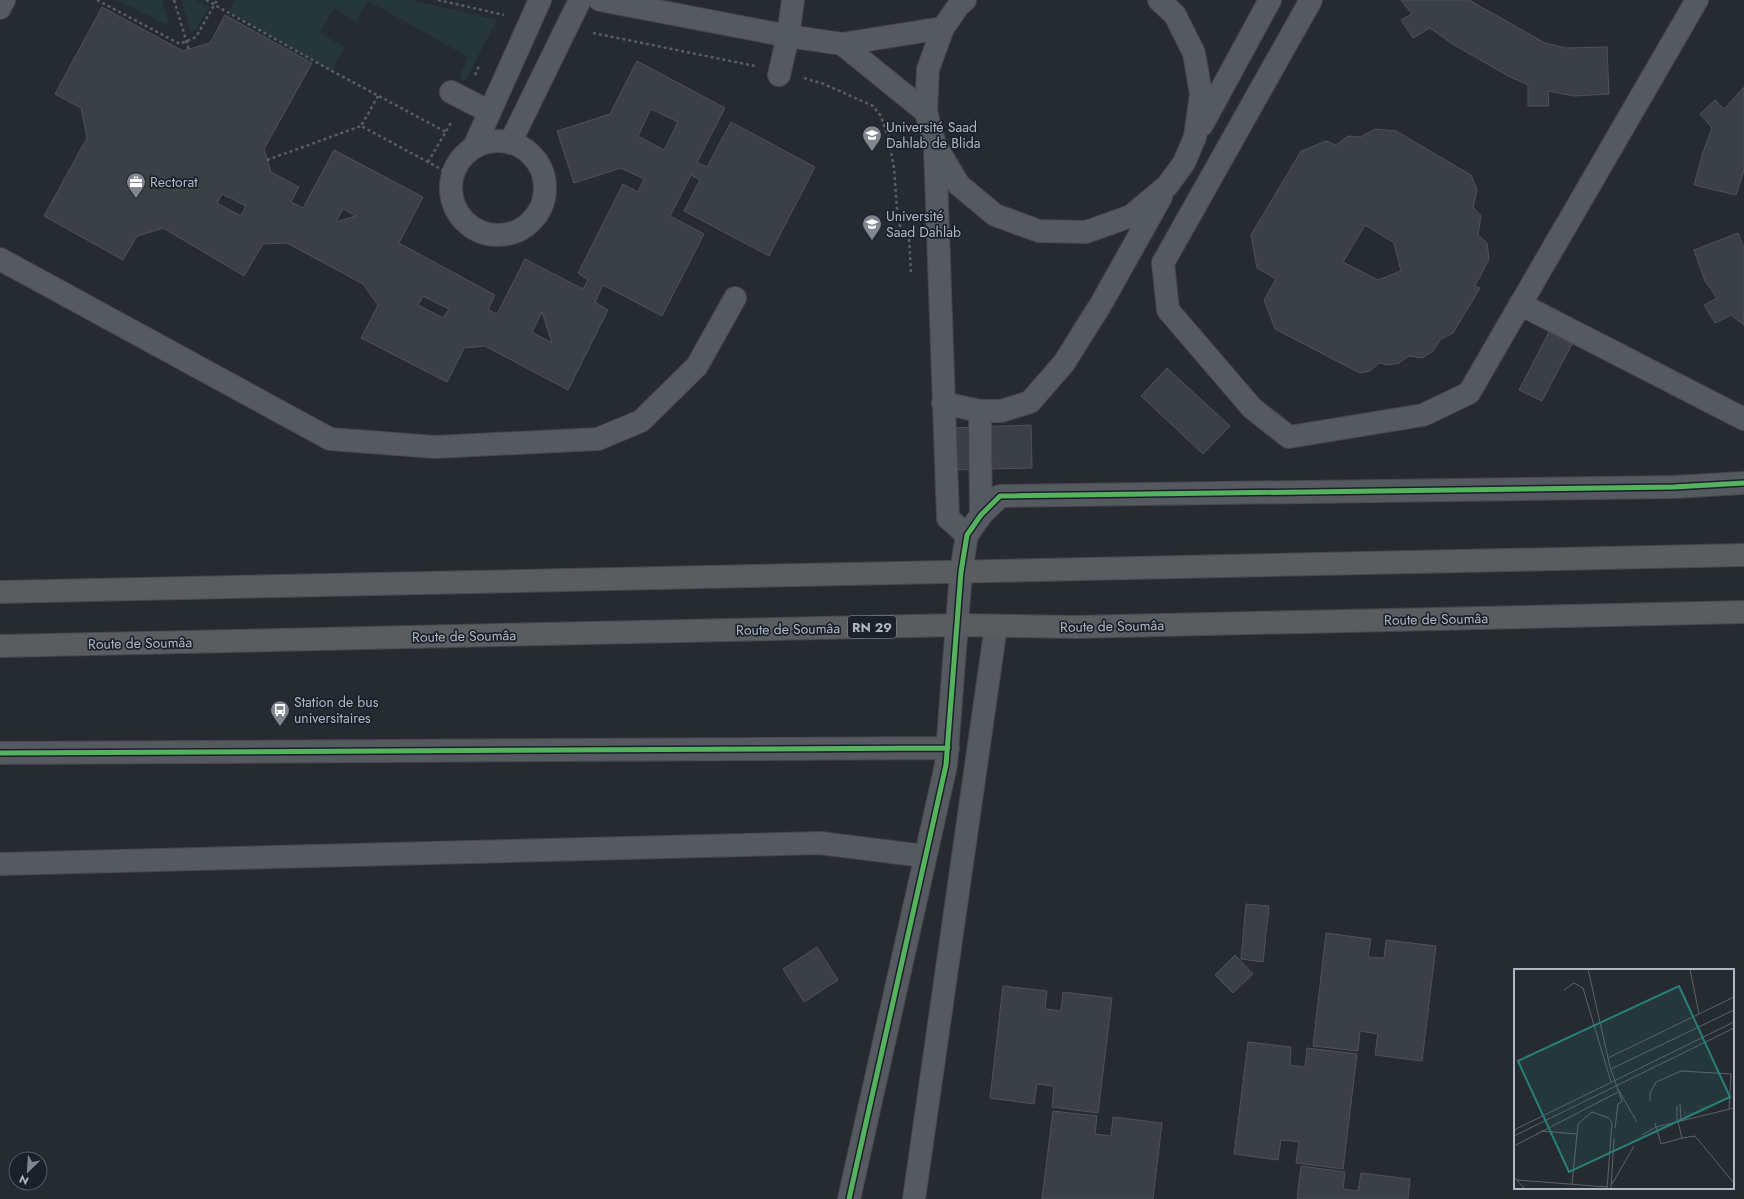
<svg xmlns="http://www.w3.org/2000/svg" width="1744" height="1199" font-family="Jost,sans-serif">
  <rect width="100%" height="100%" fill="#262b31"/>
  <!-- green -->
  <path fill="#263738" d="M117,0H162L170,26H169Z
    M181,0H195L209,7L196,30L190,31Z
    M235,0H412L497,20L465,81L459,78L468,57L368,1L356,21L334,9L320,33L344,47L332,71L229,12Z"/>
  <!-- building -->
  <path fill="#3b4045" stroke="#4e5259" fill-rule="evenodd" d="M1401,0H1469L1545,43L1566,48L1607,47L1609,94L1574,96L1548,91L1549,106H1528V85L1508,76L1451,43L1430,28L1413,38L1401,20L1412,14Z
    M102,7L183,51L210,43L225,15L312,63L264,149L271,172L299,187L291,202L303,208L334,150L423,197L399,243L495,295L488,310L497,314L525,259L583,289L588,280L578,273L623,184L638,192L644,179L621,168L574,183L557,131L610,114L637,61L725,108L697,162L707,167L731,122L815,167L769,256L684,211L700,180L691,175L670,216L704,234L662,316L603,285L595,302L608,310L568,390L485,346L464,348L447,382L361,338L378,305L363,284L287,243L263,244L244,276L163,228L137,236L123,260L44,216L87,138L81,108L55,94ZM651,109L678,122L664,150L638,136ZM222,194L246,206L241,216L217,203ZM343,209L356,216L336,222ZM423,296L449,309L443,318L418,305ZM542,312L552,343L532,332Z
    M1744,87V171L1736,195L1694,185L1703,152L1712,128L1700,114L1715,100L1724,109Z
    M1375,129L1396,131L1471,175L1477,190L1473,207L1481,216L1478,235L1487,243L1489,259L1475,286L1480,288L1453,333L1441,339L1432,352L1422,358L1409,356L1399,363L1388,365L1379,363L1370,371L1360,373L1275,329L1264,300L1276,279L1257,268L1251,235L1301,151L1326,141L1336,145L1348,136L1360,137ZM1365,225L1394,243L1401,271L1378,280L1343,262Z
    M1738,233L1744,248V325L1731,315L1715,323L1704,305L1717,298L1705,281L1694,250Z
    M1550,330L1573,342L1542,401L1519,390Z
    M1167,368L1230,426L1203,454L1141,396Z
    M1031,425L1032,468L952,470L950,428Z
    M1246,904L1269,906L1263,962L1241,959Z
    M1326,933L1371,939L1368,957L1384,958L1386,940L1436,946L1422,1061L1375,1055L1378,1034L1360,1031L1358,1051L1313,1046Z
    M817,947L838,980L804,1002L783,969Z
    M1235,955L1253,974L1233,993L1215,975Z
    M1003,986L1047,991L1045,1009L1061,1011L1063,992L1112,998L1098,1113L1052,1107L1054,1086L1037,1084L1034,1104L990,1098Z
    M1248,1042L1291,1047L1290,1065L1305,1067L1307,1048L1357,1054L1343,1169L1296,1163L1299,1142L1281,1140L1278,1160L1234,1154Z
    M1053,1111L1097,1116L1095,1134L1111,1136L1113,1117L1162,1123L1153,1199H1042Z
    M1301,1166L1345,1172L1343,1189L1358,1191L1361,1173L1410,1179L1408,1199H1297Z"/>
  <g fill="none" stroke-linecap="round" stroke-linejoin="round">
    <defs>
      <path id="minor" d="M600,0L788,36L842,44L943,28
        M965,0L959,5L943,28L928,69L926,112L935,145L959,185L995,215L1039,231L1086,232L1131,216L1167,186L1184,163L1195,137L1201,94L1194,53L1175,15L1159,0
        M1311,0L1163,263L1168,310L1252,408L1289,437L1423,415L1469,393L1697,0
        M0,8L4,0
        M842,44L926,112
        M779,75L788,36L793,0
        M451,92L490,112
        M1202,125L1270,0
        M451 188a47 47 0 1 1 94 0a47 47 0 1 1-94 0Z
        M510,143L580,0
        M474,147L540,0
        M935,147L948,518L967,535
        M0,259L330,439L435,447L598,439L641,421L697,366L735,298
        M1520,304L1744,419
        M943,403L980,411H1001L1030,402L1064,363L1101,304L1161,197
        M980,411L981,515
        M0,753L948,748
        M0,864L820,843L924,856
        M849,1199L946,765L961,572L967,535L981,515L1000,496L1674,487L1744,483
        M914,1199L996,626"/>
      <path id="highway" d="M0,592L1744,555
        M0,646L958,625L1075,627L1744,612"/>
    </defs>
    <!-- minor casing -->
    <use href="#minor" stroke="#44474c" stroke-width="24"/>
    <!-- highway casing -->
    <use href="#highway" stroke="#43474d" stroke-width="24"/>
    <!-- path -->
    <path stroke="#595e64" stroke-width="2.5" stroke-dasharray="3 3" stroke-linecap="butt" d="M97,0L180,44L196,37L217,0
      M174,0L189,50
      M206,0L332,71L446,132
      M438,0L504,15
      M593,33L755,66
      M475,75L480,64
      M804,78L824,84L873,106L881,116L889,140L894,168L898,223L909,238L911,272
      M378,96L361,126L452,175
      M267,160L361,126
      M428,162L452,121"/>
    <!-- minor -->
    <use href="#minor" stroke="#555960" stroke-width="22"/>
    <!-- highway -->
    <use href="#highway" stroke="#5a5d60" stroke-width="22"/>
    <defs>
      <path id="cycleway" d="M0,753L948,748
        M849,1199L946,765L961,572L967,535L981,515L1000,496L1674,487L1744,483"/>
    </defs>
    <!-- cycleway casing -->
    <use href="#cycleway" stroke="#1a212b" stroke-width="8"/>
    <!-- cycleway -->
    <use href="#cycleway" stroke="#56b35d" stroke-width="5"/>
  </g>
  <!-- icons -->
  <defs>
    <symbol id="university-pin" viewBox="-11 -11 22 30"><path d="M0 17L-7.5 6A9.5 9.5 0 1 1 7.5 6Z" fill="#7f8690" stroke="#1a212b"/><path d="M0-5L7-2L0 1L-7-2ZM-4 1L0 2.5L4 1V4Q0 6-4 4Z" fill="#fff"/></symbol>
    <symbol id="office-pin" viewBox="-11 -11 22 30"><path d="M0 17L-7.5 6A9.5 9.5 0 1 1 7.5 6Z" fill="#7f8690" stroke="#1a212b"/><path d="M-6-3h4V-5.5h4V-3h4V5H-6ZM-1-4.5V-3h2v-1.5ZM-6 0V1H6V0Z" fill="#fff"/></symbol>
    <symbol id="bus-pin" viewBox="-11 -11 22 30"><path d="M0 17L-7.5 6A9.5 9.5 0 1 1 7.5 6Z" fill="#7f8690" stroke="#1a212b"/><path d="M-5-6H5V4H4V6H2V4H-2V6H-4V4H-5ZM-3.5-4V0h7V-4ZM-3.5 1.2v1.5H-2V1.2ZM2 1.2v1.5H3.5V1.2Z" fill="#fff"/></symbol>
  </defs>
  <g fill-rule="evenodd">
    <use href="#university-pin" x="861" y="124" width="22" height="30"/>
    <use href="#office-pin" x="125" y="171" width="22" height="30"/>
    <use href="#university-pin" x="861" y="213" width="22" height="30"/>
    <use href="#bus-pin" x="269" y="699" width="22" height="30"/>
  </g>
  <g text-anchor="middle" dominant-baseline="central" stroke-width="3.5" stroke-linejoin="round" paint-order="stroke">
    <!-- shield labels -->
    <rect fill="#1a212b" stroke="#828a95" stroke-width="1" x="848" y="616" width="48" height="22" rx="3"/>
    <g font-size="13" font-weight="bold" fill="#afb7c3">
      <text x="872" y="627">RN 29</text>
    </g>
    <!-- poi labels -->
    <g font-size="14" fill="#afb7c3" stroke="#1a212b" text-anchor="start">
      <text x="886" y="127">Université Saad<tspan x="886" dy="16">Dahlab de Blida</tspan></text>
      <text x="150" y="182">Rectorat</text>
      <text x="886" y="216">Université<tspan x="886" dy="16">Saad Dahlab</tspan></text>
      <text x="294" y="702">Station de bus<tspan x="294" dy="16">universitaires</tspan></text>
    </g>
    <!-- street labels -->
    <g font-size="14" fill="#afb7c3" stroke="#1a212b">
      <text transform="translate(1436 619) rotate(-1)">Route de Soumâa</text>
      <text transform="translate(1112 626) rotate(-1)">Route de Soumâa</text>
      <text transform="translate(788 629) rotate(-1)">Route de Soumâa</text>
      <text transform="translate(464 636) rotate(-1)">Route de Soumâa</text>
      <text transform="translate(140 643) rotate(-1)">Route de Soumâa</text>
    </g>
  </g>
  <!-- overview -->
  <g transform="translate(1514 969)">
    <rect width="220" height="220" fill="#262b31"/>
    <path d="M183,136L195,137V142L170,147V140L171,143H182L185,141Z" fill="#263738"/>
    <path fill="none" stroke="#5d636b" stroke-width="1" d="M74,0L96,98L108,132M176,0L185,45M50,21L60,14L69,19L97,113M94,89L220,28M97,100L220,41M104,120L123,153M136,132V124L142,113L167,102L217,105L215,140M166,135L167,152M163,153V137M141,154L147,175L168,169L164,153M101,159L104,135L109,132M0,161L220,53M27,162L63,165M128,166L142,158L220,139M0,167L220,59M168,169L181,167L220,214M0,177L104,123M0,208L11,220M3,211L93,218M58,215L64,155L78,143L95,149L98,154L93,220M98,215L120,177M97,220L100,170"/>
    <path fill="#27807b" fill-opacity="0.15" stroke="#27807b" stroke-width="2" d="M165,17L216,128L55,203L4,92Z"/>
    <rect width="220" height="220" fill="none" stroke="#afb7c3" stroke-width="2"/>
  </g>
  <!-- north arrow -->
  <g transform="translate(28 1171) rotate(205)"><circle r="19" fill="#1a212b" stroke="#565d68"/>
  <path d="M0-3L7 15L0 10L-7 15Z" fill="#7f8690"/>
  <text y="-6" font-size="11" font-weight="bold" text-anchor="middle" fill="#afb7c3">N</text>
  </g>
</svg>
